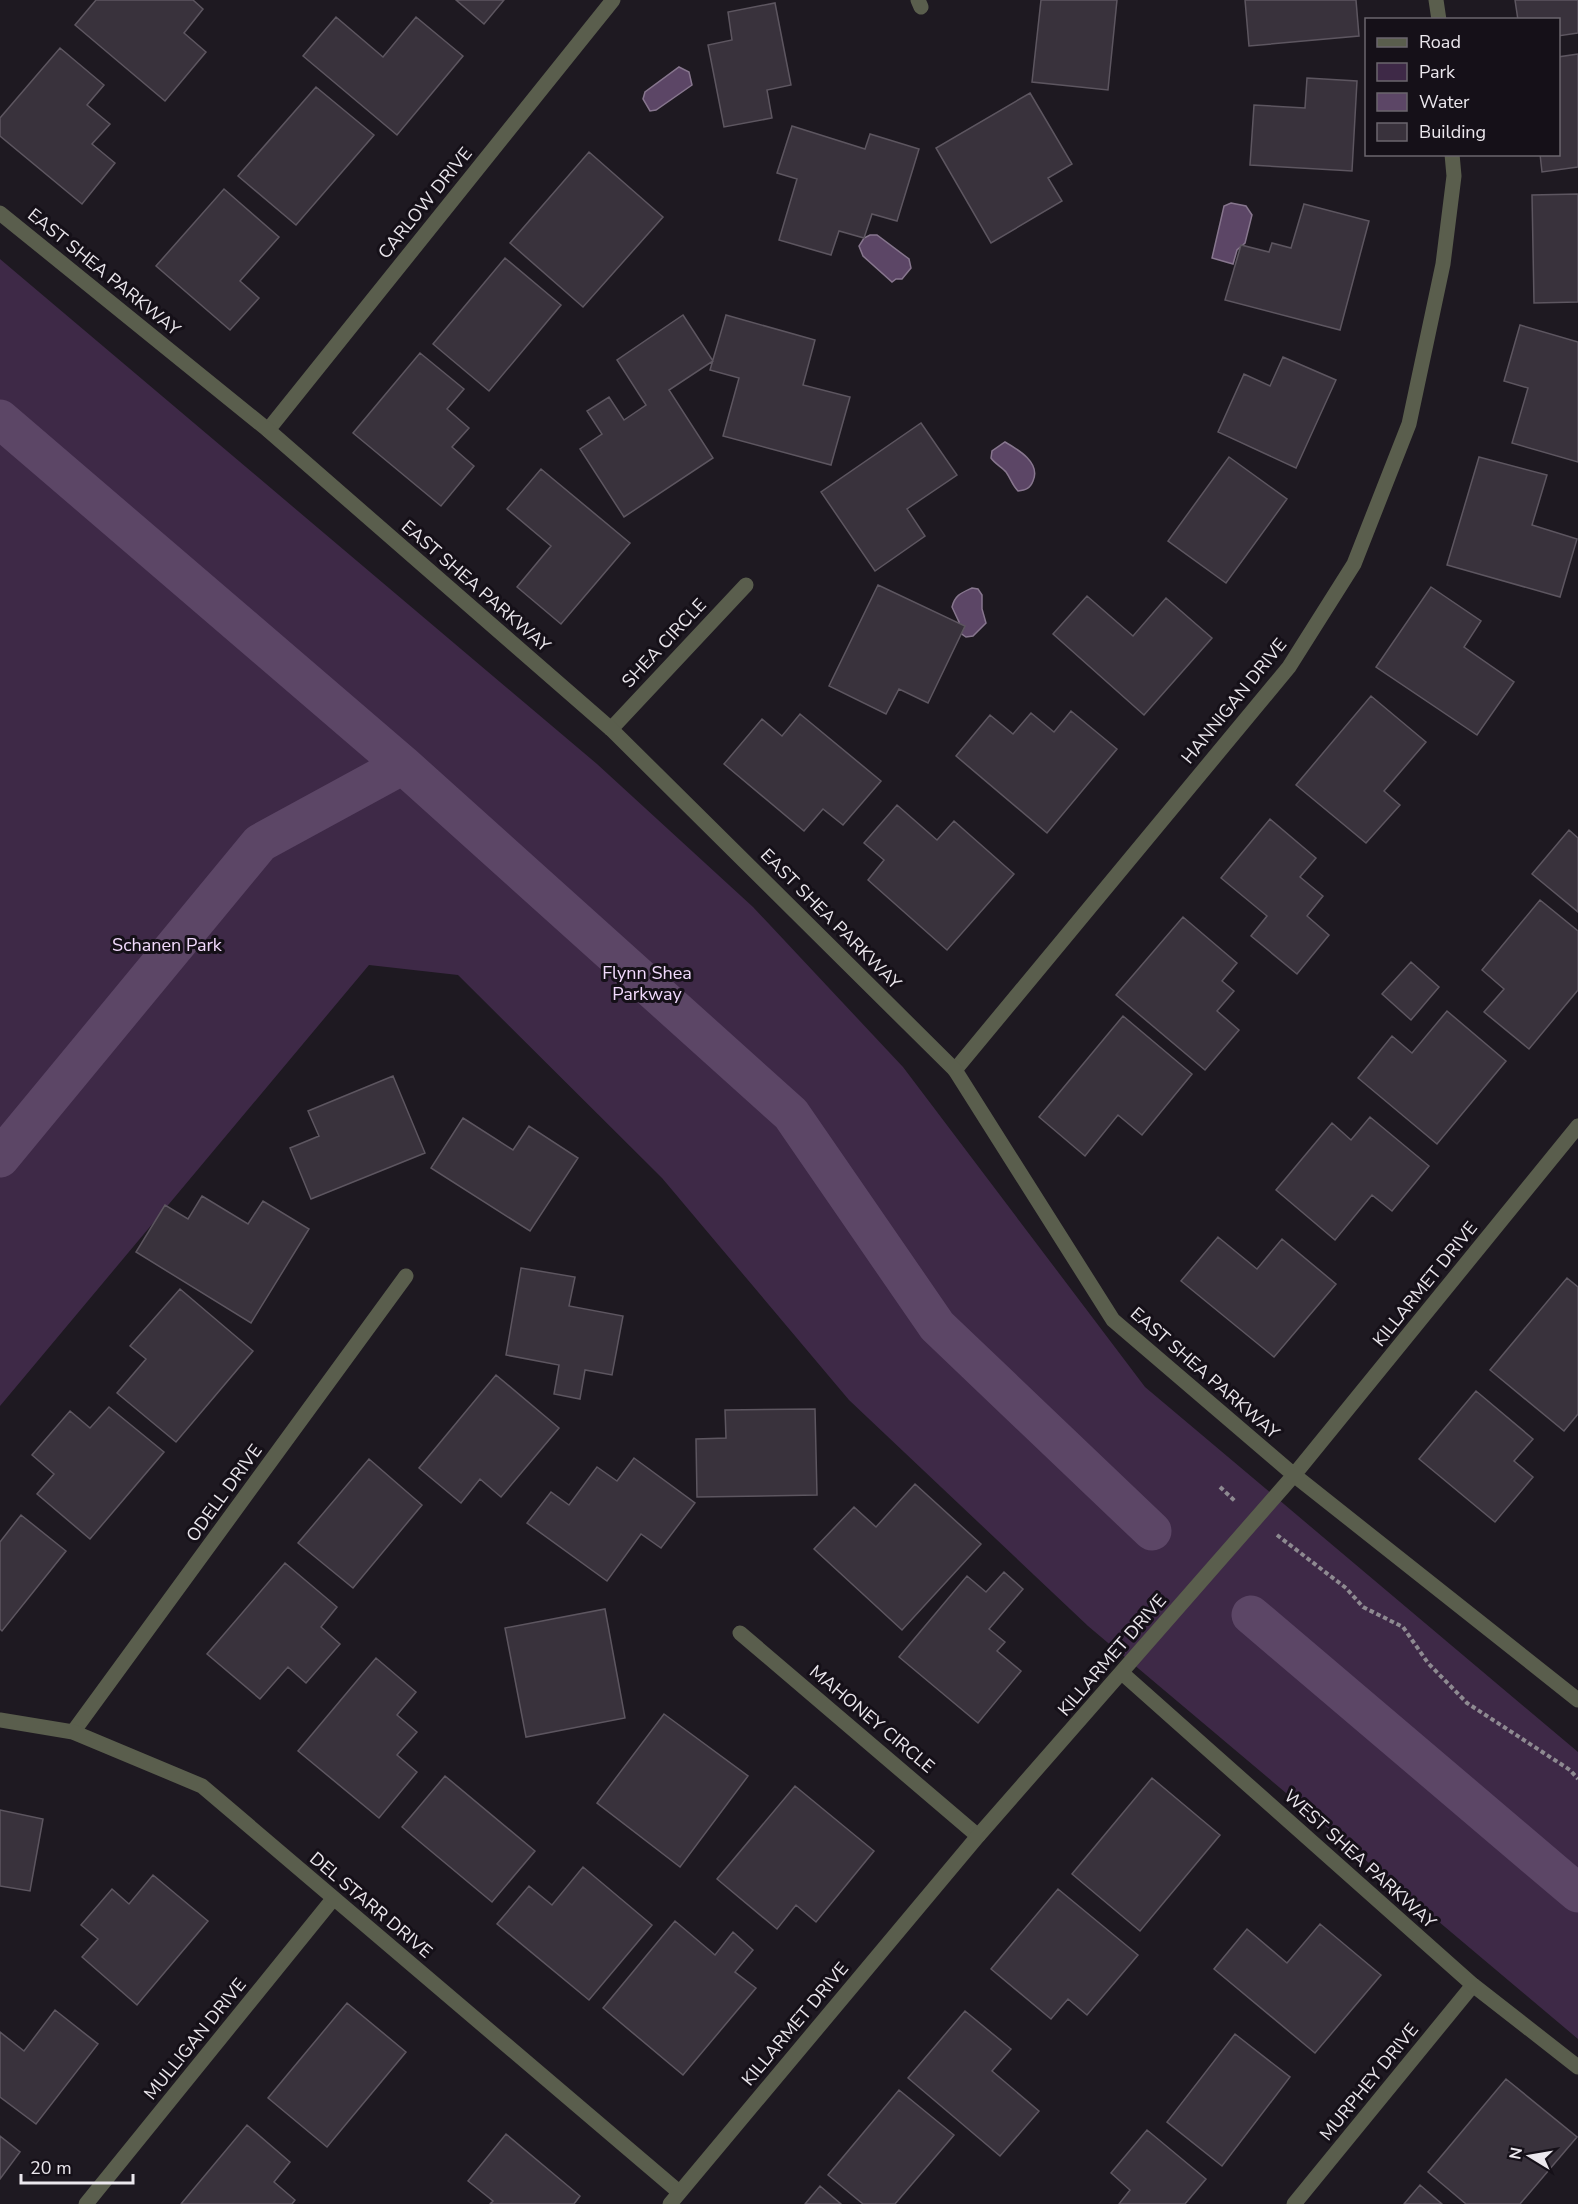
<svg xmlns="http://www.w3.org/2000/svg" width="1578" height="2204" font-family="'Nunito Sans',sans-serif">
  <rect width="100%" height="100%" fill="#1e1921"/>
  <!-- green -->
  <path fill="#3e2947" d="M0,259L597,764L753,907L903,1067L1145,1387L1578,1752V2039L1088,1626L849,1400L662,1178L458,975L369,965L0,1406Z"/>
  <!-- water -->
  <path fill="#5c4666" stroke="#87768e" stroke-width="1.5" d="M679,67L689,72L692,85L656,110L650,111L643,99L645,92Z
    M1231,203L1246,206L1252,215L1245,243L1237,250L1233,264L1212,258L1224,206Z
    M870,235H877L909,259L911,268L902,279H896L892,282L863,256L859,246L864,238Z
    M1005,442C1019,450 1041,463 1033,481C1030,489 1025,490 1018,491C1012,485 1011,479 1006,472C1002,467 995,464 991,458L992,451Z
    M972,588L978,589L982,595V609L986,623L973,636L966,637L959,632V622L952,607C955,595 961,593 972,588Z"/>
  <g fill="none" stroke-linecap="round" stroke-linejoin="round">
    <!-- canal -->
    <path stroke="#5c4666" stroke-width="39" d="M0,419L403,765L791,1114L937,1326L1152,1531
      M0,1158L260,843L403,765
      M1251,1615L1578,1893"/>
  </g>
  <!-- building -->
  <path fill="#39323c" stroke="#5d5660" stroke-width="1.5" d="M96,0H193L203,9L184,33L206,52L165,101L75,25Z
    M456,0H504L484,24Z
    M1041,0H1117L1108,90L1032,82Z
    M1245,0H1356L1359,36L1249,46Z
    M1515,0H1578V33L1558,36V20H1518Z
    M775,3L791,85L767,90L772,118L724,127L708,45L732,40L728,12Z
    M336,17L383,57L416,17L463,56L397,135L303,56Z
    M60,48L104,85L87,105L110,124L92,144L115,163L82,204L0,136V118Z
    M1578,54V167L1542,172L1540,154H1558V57Z
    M1307,78L1357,81L1352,171L1250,165L1254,105L1305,108Z
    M316,87L374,135L296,225L238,176Z
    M1030,93L1072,164L1048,178L1062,201L991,243L936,148Z
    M792,126L865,149L870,134L919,149L897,221L872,214L864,238L839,231L831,255L779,240L797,179L777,173Z
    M589,152L663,217L583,307L510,243Z
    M224,189L279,237L240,281L259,298L230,330L156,266Z
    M1578,194V302L1534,303L1532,195Z
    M1304,204L1369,221L1340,330L1225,300L1241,245L1269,252L1272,243L1291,248Z
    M505,258L561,305L489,391L433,344Z
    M683,315L713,361L669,390L713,458L624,517L580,449L602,434L587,411L609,397L624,420L646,405L617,360Z
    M726,315L815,340L803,385L850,397L831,465L723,436L739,378L710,370Z
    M1520,325L1578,342V462L1512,443L1528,388L1504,381Z
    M420,353L464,389L447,409L469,428L452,447L474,466L441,506L353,433Z
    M1283,357L1336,380L1296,468L1218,432L1244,374L1270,386Z
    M921,423L957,475L907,509L925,536L875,571L821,492Z
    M1229,457L1287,499L1226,583L1168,541Z
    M1479,457L1547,475L1532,525L1577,539L1560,597L1447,565Z
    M541,469L630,543L561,624L517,587L551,546L507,509Z
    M878,585L965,626L928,703L899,689L886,714L829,686Z
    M1431,587L1481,621L1464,647L1514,682L1477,735L1376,667Z
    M1087,596L1133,636L1166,598L1212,638L1144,715L1053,634Z
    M1371,696L1426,742L1384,791L1400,805L1366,843L1296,785Z
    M1071,711L1117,749L1047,833L956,756L990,715L1013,734L1031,713L1054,732Z
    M800,714L881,781L843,825L823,809L804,831L724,764L762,719L782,736Z
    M897,805L937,840L954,821L1014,874L947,950L868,880L884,860L864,843Z
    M1270,819L1316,858L1300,877L1323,896L1307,916L1329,935L1297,974L1251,936L1267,916L1221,878Z
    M1569,830L1578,838V912L1532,874Z
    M1540,900L1578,931V990L1529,1049L1484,1012L1504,989L1482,970Z
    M1183,917L1237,963L1222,981L1234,991L1217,1011L1239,1030L1205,1070L1116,995Z
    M1411,962L1439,987L1411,1020L1382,994Z
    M1447,1011L1506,1061L1437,1144L1358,1078L1392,1036L1412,1053Z
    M1123,1016L1192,1074L1142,1135L1118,1115L1085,1156L1039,1117Z
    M393,1076L425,1153L311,1199L290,1148L319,1136L308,1111Z
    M1370,1117L1429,1166L1392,1211L1372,1195L1335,1240L1276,1190L1332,1123L1351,1140Z
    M463,1118L513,1150L529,1126L578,1158L530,1231L431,1168Z
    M202,1196L248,1224L263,1201L309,1229L251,1323L136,1252L165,1205L188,1219Z
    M1218,1237L1257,1269L1282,1239L1336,1284L1274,1357L1181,1281Z
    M521,1268L575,1277L569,1306L623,1316L612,1375L585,1370L580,1399L554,1394L559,1365L506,1355Z
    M1567,1278L1578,1287V1414L1564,1431L1490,1370Z
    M180,1289L253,1351L176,1442L117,1393L146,1359L130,1346Z
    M496,1375L559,1428L501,1497L480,1479L461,1503L419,1468Z
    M1476,1391L1533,1439L1514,1461L1533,1477L1495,1522L1419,1459Z
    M109,1407L164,1452L90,1539L37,1494L54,1474L32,1455L70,1411L90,1428Z
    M815,1409L817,1495L697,1497L696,1439L726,1438L725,1410Z
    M634,1458L695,1503L661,1548L641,1534L607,1581L527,1523L551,1492L569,1505L597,1467L617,1481Z
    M369,1459L422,1505L353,1588L298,1543Z
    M915,1484L981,1544L902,1630L814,1549L854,1507L876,1527Z
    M21,1515L66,1551L2,1631L0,1629V1542Z
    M285,1563L337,1607L321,1627L340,1644L306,1683L288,1667L260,1699L207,1654Z
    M1004,1572L1023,1589L989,1629L1005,1642L997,1651L1021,1671L978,1723L899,1657L967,1576L986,1592Z
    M605,1609L625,1718L526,1737L505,1628Z
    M376,1658L416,1692L397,1715L417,1732L397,1755L417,1772L379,1818L298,1751Z
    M664,1714L748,1776L680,1867L597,1803Z
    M445,1776L535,1851L492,1902L402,1827Z
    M1152,1778L1220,1835L1140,1931L1072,1874Z
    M795,1786L874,1851L816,1922L796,1905L777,1929L717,1879Z
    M0,1810L43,1819L30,1891L0,1886Z
    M583,1867L652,1925L589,2000L497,1924L529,1886L552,1905Z
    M153,1875L208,1921L137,2005L82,1957L98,1939L81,1925L112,1889L129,1904Z
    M1058,1889L1138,1955L1087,2015L1068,1999L1051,2019L991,1969Z
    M675,1921L715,1955L733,1932L753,1950L735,1972L756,1988L683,2075L603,2008Z
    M1320,1924L1381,1975L1315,2053L1214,1969L1247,1929L1287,1963Z
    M347,2003L406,2052L327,2147L268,2098Z
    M55,2010L98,2044L36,2124L0,2097V2032L24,2051Z
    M965,2011L1011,2049L992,2071L1039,2111L1000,2156L908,2078Z
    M1235,2034L1290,2077L1222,2166L1167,2122Z
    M1506,2079L1577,2137L1520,2204H1466L1428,2172Z
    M899,2090L954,2135L895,2204H863L828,2175Z
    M247,2125L290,2162L274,2182L295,2200L292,2204H181Z
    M1147,2130L1206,2179L1185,2204H1119L1130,2190L1111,2173Z
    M506,2134L580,2196L574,2204H490L493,2201L468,2181Z
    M0,2136L20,2152L0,2179Z
    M1420,2185L1442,2204H1404Z
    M820,2186L841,2204H805Z"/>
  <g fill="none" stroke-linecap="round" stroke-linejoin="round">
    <!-- path -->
    <path stroke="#8e8a91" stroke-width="4" stroke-dasharray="4.5 3" stroke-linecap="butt" d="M1220,1487L1236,1502
      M1277,1535L1346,1588L1363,1607L1403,1627L1428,1663L1467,1703L1570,1770L1578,1779"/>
    <!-- minor -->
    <path stroke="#5a5e4d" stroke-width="15" d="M918,0L921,7
      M1436,0L1439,20
      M268,430L613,0
      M611,729L746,585
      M955,1070L1289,667L1354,564L1409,424L1443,264L1454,176L1452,154
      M740,1633L978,1836
      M73,1732L406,1276
      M86,2204L333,1899
      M1294,2204L1473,1985"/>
    <!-- tertiary -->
    <path stroke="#5a5e4d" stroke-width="15" d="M0,213L268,430L611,729L955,1070L1113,1320L1294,1475L1578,1700
      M1122,1673L1473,1985L1578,2067
      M0,1720L73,1732L202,1786L679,2192
      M670,2204L978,1836L1294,1475L1578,1126"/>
  </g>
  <g text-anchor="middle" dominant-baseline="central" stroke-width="6" stroke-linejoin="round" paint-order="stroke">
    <!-- street labels -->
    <g font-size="18" fill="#ebe7ed" stroke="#151018">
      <text transform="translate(425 203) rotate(-51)">CARLOW DRIVE</text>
      <text transform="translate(104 272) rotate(39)">EAST SHEA PARKWAY</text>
      <text transform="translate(476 586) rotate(41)">EAST SHEA PARKWAY</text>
      <text transform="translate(664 643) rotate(-47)">SHEA CIRCLE</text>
      <text transform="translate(1234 701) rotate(-51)">HANNIGAN DRIVE</text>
      <text transform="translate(831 919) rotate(45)">EAST SHEA PARKWAY</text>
      <text transform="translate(1425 1284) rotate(-51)">KILLARMET DRIVE</text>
      <text transform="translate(1205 1373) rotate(41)">EAST SHEA PARKWAY</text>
      <text transform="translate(224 1493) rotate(-54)">ODELL DRIVE</text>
      <text transform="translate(1112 1655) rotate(-49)">KILLARMET DRIVE</text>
      <text transform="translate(872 1719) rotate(40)">MAHONEY CIRCLE</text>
      <text transform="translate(1360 1859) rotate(42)">WEST SHEA PARKWAY</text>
      <text transform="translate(371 1905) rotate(40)">DEL STARR DRIVE</text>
      <text transform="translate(795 2024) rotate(-50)">KILLARMET DRIVE</text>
      <text transform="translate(195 2039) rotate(-51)">MULLIGAN DRIVE</text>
      <text transform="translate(1369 2082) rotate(-51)">MURPHEY DRIVE</text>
    </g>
    <!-- park labels -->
    <g font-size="18" fill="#f2dafd" stroke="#151018">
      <text x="167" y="945">Schanen Park</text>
      <text x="647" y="973">Flynn Shea<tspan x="647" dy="21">Parkway</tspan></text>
    </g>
  </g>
  <!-- legend -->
  <rect x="1365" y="18" width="195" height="138" fill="#151018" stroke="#6b666d" stroke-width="1.5"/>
  <rect x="1377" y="38" width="30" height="9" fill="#5a5e4d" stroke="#6b666d" stroke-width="1.5"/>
  <text x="1419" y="48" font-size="18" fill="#ebe7ed">Road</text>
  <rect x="1377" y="63" width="30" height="18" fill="#3e2947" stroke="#6b666d" stroke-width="1.5"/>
  <text x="1419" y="78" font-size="18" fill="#ebe7ed">Park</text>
  <rect x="1377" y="93" width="30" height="18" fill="#5c4666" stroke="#6b666d" stroke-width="1.5"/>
  <text x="1419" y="108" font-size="18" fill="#ebe7ed">Water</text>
  <rect x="1377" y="123" width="30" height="18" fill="#39323c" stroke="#6b666d" stroke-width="1.5"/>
  <text x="1419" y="138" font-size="18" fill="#ebe7ed">Building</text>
  <!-- north arrow -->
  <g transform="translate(1530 2156) rotate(281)" stroke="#151018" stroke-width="4.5" paint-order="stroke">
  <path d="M0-4.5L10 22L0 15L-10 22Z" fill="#ebe7ed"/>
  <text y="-9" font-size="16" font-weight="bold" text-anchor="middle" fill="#ebe7ed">N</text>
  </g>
  <!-- scale -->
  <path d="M21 2174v9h112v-9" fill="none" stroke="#ebe7ed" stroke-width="3"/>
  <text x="30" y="2174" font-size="18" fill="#ebe7ed" stroke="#151018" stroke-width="4.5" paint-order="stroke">20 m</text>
</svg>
